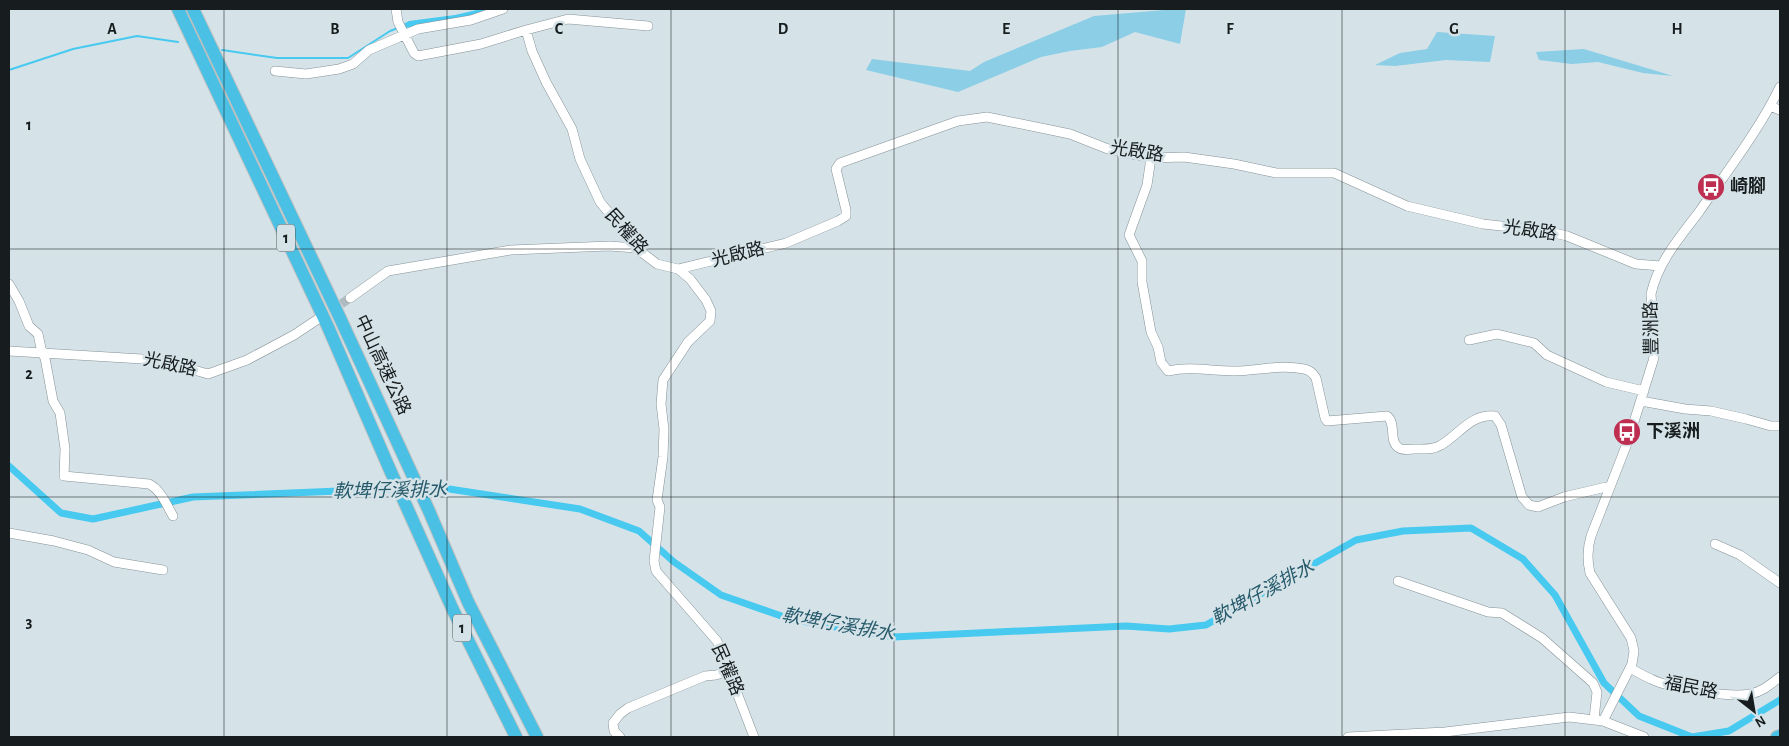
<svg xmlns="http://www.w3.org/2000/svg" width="1789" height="746" font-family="'Alegreya Sans','Noto Sans TC',sans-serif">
  <rect width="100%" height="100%" fill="#d5e3e8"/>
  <!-- green -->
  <path fill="#8bcee6" d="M1176,9H1186L1180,44L1135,32L1102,47L1070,51L1041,57L958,92L866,70L872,59L970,71L984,62L1094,16Z
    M1437,32L1495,36L1490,62L1446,60L1395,66L1375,65L1400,53L1427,49Z
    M1584,49L1673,76L1643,73L1598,62L1572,64L1539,60L1536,52Z"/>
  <!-- water -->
  <path fill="#47c9f0" d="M481,9H496L472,20L404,28L403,24L409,21L455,15Z"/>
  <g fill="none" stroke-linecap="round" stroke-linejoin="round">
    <!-- stream -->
    <path stroke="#47c9f0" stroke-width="2" d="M222,50L277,58H348L390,31L398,28
      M9,70L73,49L137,36L178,42
      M1711,737L1715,733"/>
    <!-- canal -->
    <path stroke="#47c9f0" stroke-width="7" d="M9,466L61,513L93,519L193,497L436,487L580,509L639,531L674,562L721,595L790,619L894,637L1126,626L1169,629L1206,625L1356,540L1403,531L1471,528L1523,559L1555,595L1604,683L1639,716L1692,737
      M1692,737L1729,731L1780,700"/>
    <!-- minor-tunnel -->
    <path stroke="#afbbc0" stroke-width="9" stroke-dasharray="9 4.5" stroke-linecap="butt" d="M319,319L350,298"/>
    <defs>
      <path id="minor" d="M396,9L398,22L414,53L418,56L481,44L526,30L532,51L546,82L572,129L580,159L600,202L615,220L627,228L631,239L636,248L657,264L678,269L690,279L706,300L711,311L710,321L688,342L663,380L661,404L664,429L663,457L657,500L660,507L654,561L656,571L717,641L754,737
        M526,30L568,19L648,26
        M275,71L306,74L339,69L353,64L369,50L418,29L471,20L503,9
        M1770,106L1780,110
        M1151,158L1147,185L1129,235L1142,261V282L1151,332L1158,347L1161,362L1168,371C1190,366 1211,371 1234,371C1257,371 1281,364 1304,369C1310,370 1313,373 1316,378L1325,418L1327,421L1387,416C1397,424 1388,441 1399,448C1403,451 1410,449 1415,449C1424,449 1433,450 1441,445C1460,434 1470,414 1495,416L1501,425L1522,497L1529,505L1538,507L1564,497L1606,487L1609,489
        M678,269L786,243L838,221L846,216V210L836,169L840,163L958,121L987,117L1070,134L1108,149L1151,158L1184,157L1234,164L1276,173H1334L1407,206L1483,224L1546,231L1567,236L1636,264L1661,266
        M9,284L19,301L29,326L38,334L42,353L45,358L53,401L60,413L65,449L64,476L149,484C161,490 166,504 173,516
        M350,298L388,271L511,250L609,246L636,248
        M1469,340L1497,334L1534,343L1547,355L1606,382L1644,391
        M9,351L159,360L208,374L247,360L294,335L318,319
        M1641,401L1685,409L1711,411L1746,419L1771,426H1780
        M9,533L54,541L88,550L114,562L163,570
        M1715,544L1740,555L1780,583
        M1398,581L1488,612L1502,613L1542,638L1593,683L1597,692L1594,719
        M1630,668C1637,672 1644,676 1651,679C1669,688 1730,698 1750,694C1762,692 1771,684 1780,677
        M1603,721L1632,664L1634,651L1631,638L1590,573C1587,560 1587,549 1591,536L1628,441L1653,361L1655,352L1651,294C1658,262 1680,237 1699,212C1727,171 1758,132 1780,87
        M620,737L614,731L613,723L620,714L628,708L705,676L716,675L729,671
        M1348,737L1445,732L1569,717L1603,721L1644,737"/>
      <path id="highway" d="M178,9L328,327L390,470L453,610L516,737
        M193,9L340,318L429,511L468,602L537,737
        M1777,737L1780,736"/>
    </defs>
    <!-- minor casing -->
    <use href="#minor" stroke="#859297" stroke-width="10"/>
    <!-- highway casing -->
    <use href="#highway" stroke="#bec0c0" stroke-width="14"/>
    <!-- minor -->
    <use href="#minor" stroke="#fff" stroke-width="9"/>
    <!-- highway -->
    <use href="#highway" stroke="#49c0e4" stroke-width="12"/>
  </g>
  <!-- grid -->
  <path fill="none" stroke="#171d1e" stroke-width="1" stroke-opacity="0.55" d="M224,9V737M447,9V737M671,9V737M894,9V737M1118,9V737M1342,9V737M1565,9V737M9,249H1780M9,497H1780"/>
  <!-- icons -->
  <defs>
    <symbol id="bus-disc" viewBox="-11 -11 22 22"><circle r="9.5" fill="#be2e51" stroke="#d5e3e8"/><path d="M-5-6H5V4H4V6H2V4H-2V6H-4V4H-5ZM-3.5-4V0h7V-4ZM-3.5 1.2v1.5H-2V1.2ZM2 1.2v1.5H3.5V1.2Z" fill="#fff"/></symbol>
  </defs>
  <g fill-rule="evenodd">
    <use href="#bus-disc" x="1695" y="171" width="32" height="32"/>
    <use href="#bus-disc" x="1611" y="416" width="32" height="32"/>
  </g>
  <g text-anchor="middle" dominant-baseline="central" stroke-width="5" stroke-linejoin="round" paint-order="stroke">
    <!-- shield labels -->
    <g fill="#d5e3e8" stroke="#50585b" stroke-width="1">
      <rect x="277" y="224.5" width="18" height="27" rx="4"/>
      <rect x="453" y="614.5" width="18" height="27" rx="4"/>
    </g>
    <g font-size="16" font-weight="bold" fill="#171d1e">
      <text x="286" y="238">1</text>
      <text x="462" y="628">1</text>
    </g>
    <!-- street labels -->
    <g font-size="18" fill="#171d1e" stroke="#d5e3e8">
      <text transform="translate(1137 152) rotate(9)">光啟路</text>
      <text transform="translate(1530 231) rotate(8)">光啟路</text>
      <text transform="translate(626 232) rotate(48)">民權路</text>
      <text transform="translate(738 255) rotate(-14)">光啟路</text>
      <text transform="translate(1652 328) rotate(-91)">豐洲路</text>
      <text transform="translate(170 365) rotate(12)">光啟路</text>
      <text transform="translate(382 365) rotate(65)">中山高速公路</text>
      <text transform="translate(727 670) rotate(67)">民權路</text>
      <text transform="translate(1691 688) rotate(11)">福民路</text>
    </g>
    <!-- poi labels -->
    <g font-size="18" font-weight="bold" fill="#171d1e" stroke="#d5e3e8" text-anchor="start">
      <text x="1730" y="187">崎腳</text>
      <text x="1646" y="432">下溪洲</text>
    </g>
    <!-- water labels -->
    <g font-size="19" font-style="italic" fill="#265a6b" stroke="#d5e3e8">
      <text transform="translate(390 491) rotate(-1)">軟埤仔溪排水</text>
      <text transform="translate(1263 593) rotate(-29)">軟埤仔溪排水</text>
      <text transform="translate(838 625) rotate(10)">軟埤仔溪排水</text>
    </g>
  </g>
  <g font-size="16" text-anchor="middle" font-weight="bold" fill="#171d1e" stroke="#d5e3e8" stroke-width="5" stroke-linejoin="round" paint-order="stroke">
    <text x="112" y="34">A</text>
    <text x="335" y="34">B</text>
    <text x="559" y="34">C</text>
    <text x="783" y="34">D</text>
    <text x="1006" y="34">E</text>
    <text x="1230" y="34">F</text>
    <text x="1454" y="34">G</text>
    <text x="1677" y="34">H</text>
    <text x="29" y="130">1</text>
    <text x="29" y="379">2</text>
    <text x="29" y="627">3</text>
  </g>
  <!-- border -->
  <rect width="1789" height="746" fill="none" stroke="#171d1e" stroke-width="20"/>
  <!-- north arrow -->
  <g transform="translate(1754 711) rotate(149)" stroke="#d5e3e8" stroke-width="4" paint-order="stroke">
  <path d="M0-4L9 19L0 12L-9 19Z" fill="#171d1e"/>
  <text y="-8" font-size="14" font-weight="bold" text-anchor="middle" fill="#171d1e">N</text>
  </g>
</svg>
